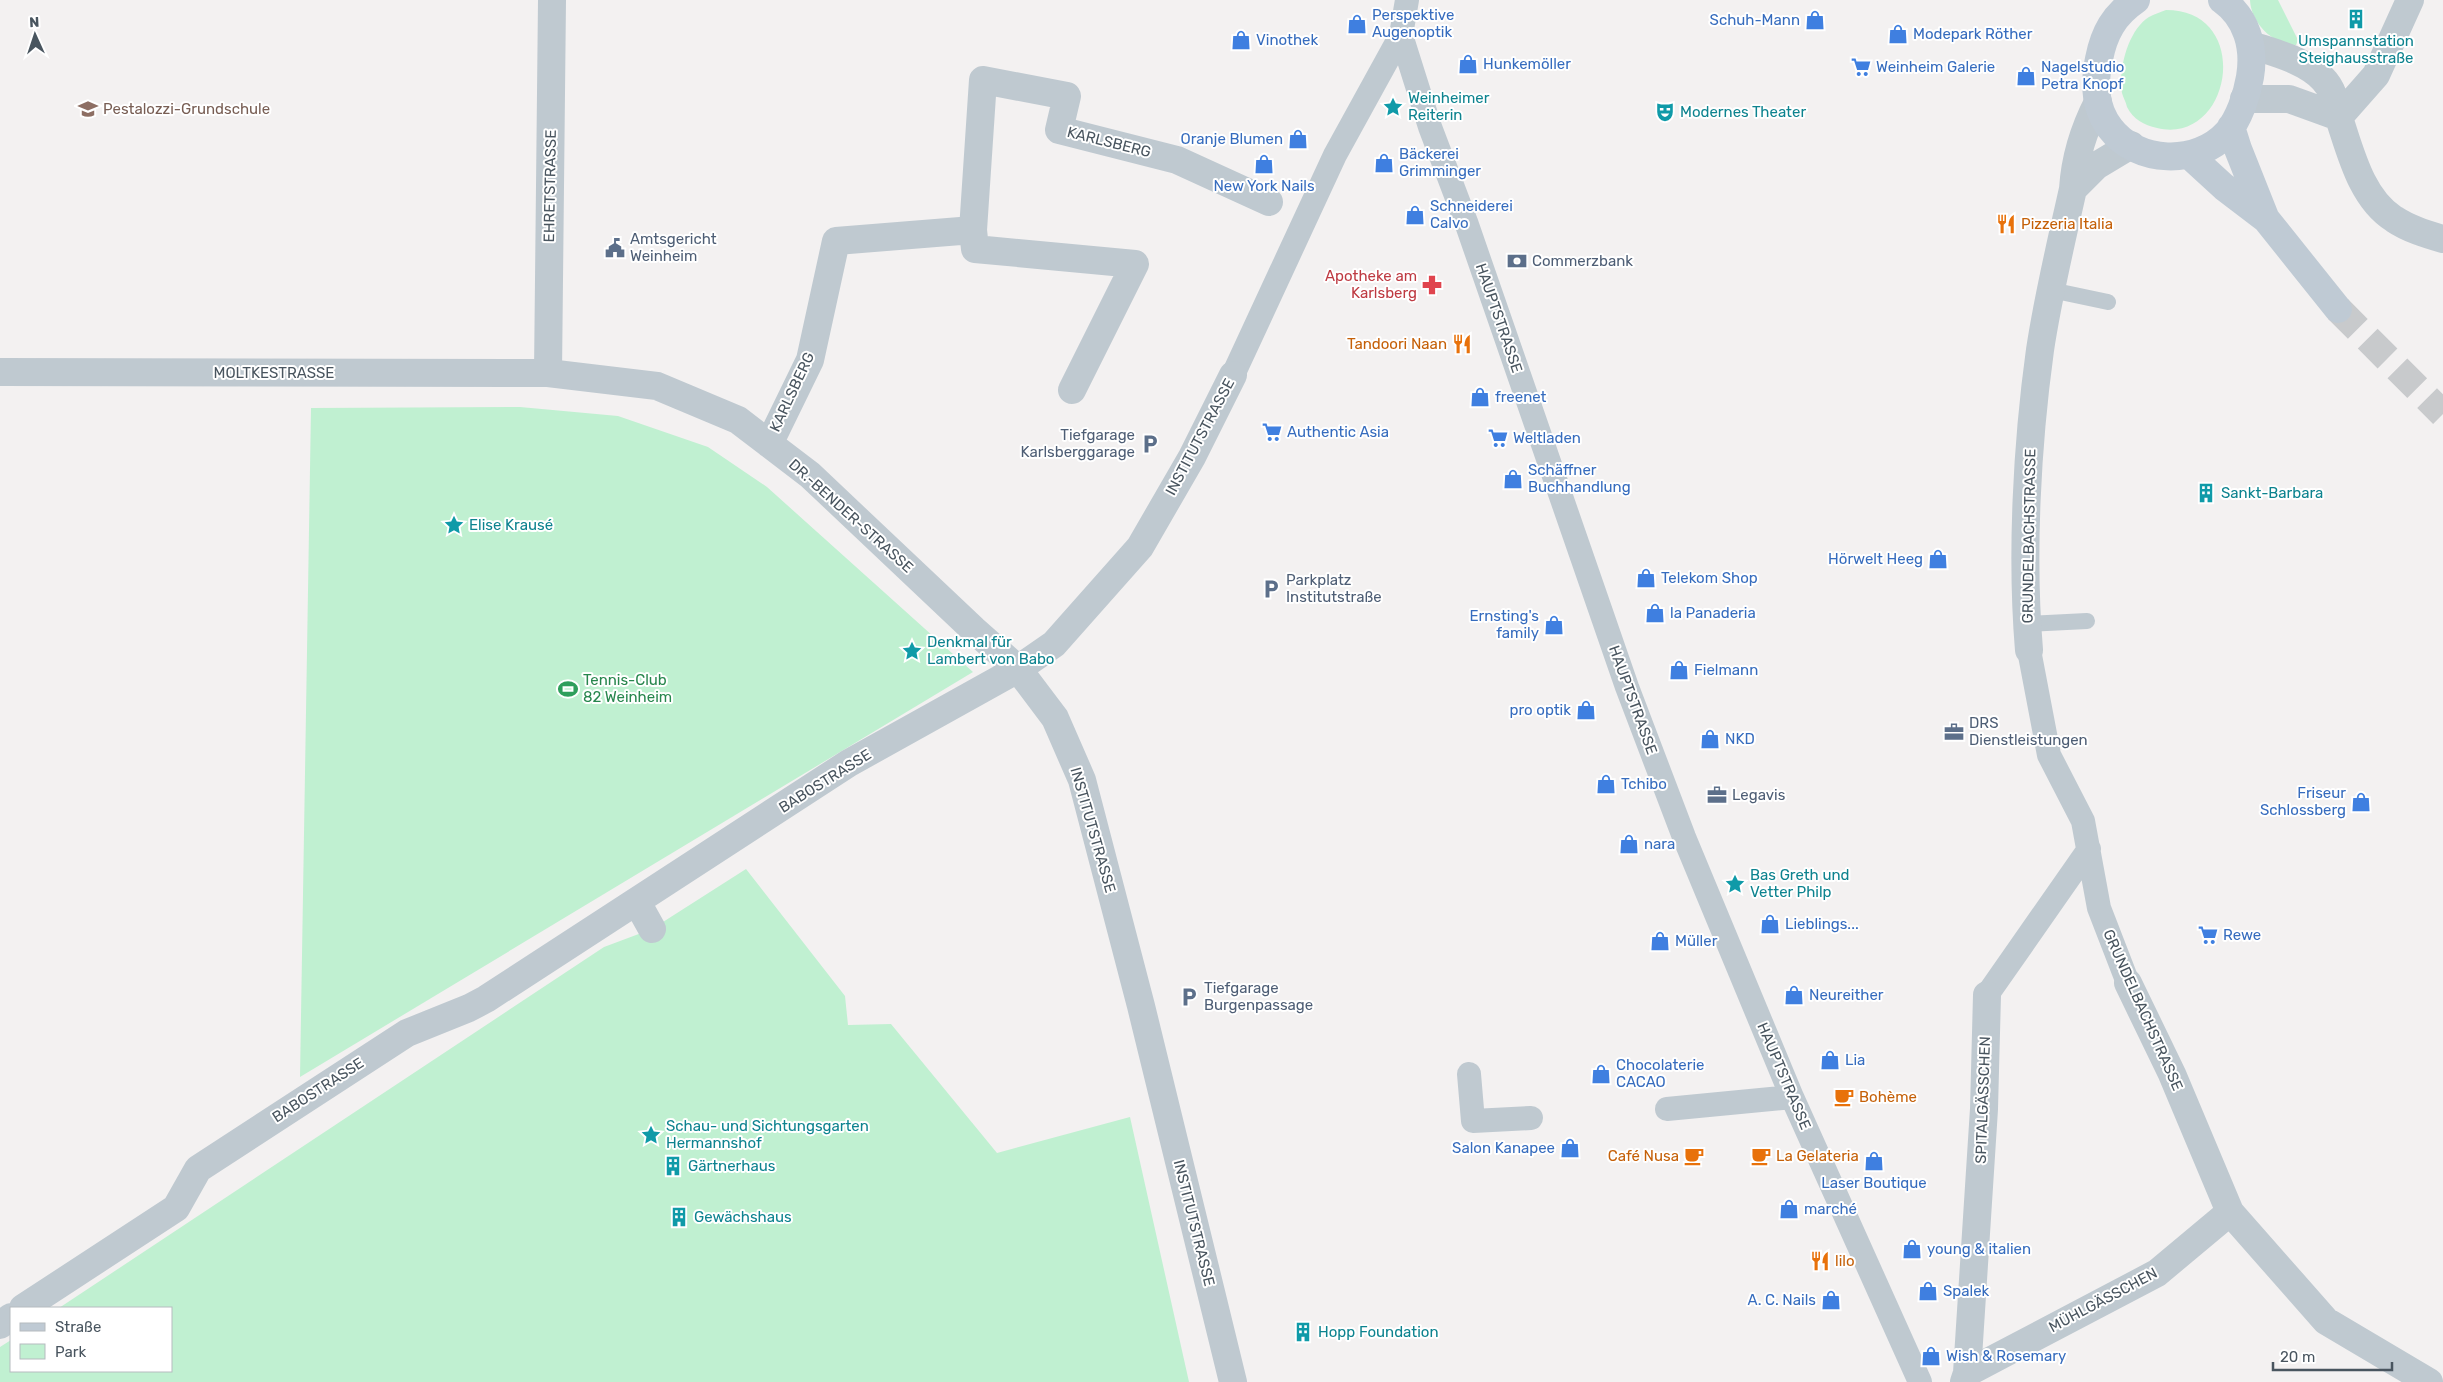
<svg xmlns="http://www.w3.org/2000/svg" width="2443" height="1382" font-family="Rubik,sans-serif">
  <rect width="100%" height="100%" fill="#f3f1f1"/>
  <!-- green -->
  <path fill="#c0f0d1" d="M2250,0H2278L2298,40L2296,45C2273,45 2251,23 2250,0Z
    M2166,10C2254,10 2232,146 2157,128C2144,125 2133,119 2127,107C2126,102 2123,97 2122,93C2118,70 2128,30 2149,17C2154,14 2161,12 2166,10Z
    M520,407L618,416L708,447L767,487L973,672L300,1077L311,408Z
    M746,869L845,996L848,1025L891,1024L997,1153L1130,1117L1189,1382H0V1347L11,1340V1371H171V1308H59L604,947L652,929Z"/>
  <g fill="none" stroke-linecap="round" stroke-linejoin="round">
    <!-- secondary-tunnel -->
    <path stroke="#c8cacc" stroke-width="28" stroke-dasharray="28 14" stroke-linecap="butt" d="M2338,309L2443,414"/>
    <!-- service -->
    <path stroke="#bfc9d0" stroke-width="16" d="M2051,290L2108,302
      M2026,624L2087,621"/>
    <!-- pedestrian -->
    <path stroke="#bfc9d0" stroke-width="24" d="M1407,0L1401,35L1430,127L1466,222L1627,687L1684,837L1792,1097L1920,1382
      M1233,375L1335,155L1401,35
      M2029,650L2049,755L2083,821L2099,908L2128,983
      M1987,995L2089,849
      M1469,1074L1473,1121L1531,1118
      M1667,1109L1792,1097"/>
    <!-- minor -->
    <path stroke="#bfc9d0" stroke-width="28" d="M2251,45C2275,53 2305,60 2323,79C2334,90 2336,106 2340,121C2351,154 2362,199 2394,219C2409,229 2426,234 2443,239
      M2244,99H2289L2339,117
      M2339,117L2376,75L2410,0
      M2073,189L2096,166L2131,145
      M973,230L975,249L1135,264L1072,390
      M0,372L548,373L657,386L738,420L810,475L974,630L1018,669L1055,718L1082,780L1141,1006L1233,1382
      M548,373L552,0
      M769,444L810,360L836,241L973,230L983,80L1067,96L1059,130L1177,160L1269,202
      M2029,650C2021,555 2027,444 2040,350C2048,296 2061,243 2073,189C2075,157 2083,131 2098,102
      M637,902L652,929
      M2128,983L2172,1074L2230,1212L2326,1321L2429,1382
      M23,1308L176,1208L198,1169L407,1033L469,1008L486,999L849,763L1018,669L1054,644L1140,547L1192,457L1233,375
      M0,1325L11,1317
      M1967,1373L2157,1273L2230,1212
      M1964,1382L1967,1373L1984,1109L1987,995"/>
    <!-- secondary -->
    <path stroke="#bfcad4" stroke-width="28" d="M2136,0C2114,15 2104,33 2099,59C2094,83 2094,107 2110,128C2137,164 2197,166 2227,133C2239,119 2247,95 2250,77C2255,47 2247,18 2222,0
      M2231,127L2238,149L2265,217
      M2189,155L2224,187L2266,219L2338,309"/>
  </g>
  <!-- icons -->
  <defs>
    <symbol id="building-bare" viewBox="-9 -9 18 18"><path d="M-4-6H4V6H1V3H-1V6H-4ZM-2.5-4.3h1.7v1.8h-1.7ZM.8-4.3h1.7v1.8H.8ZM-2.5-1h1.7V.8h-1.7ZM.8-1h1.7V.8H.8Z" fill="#0f9aa8" stroke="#fff" stroke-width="2.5" paint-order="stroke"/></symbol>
    <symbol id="shop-bare" viewBox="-9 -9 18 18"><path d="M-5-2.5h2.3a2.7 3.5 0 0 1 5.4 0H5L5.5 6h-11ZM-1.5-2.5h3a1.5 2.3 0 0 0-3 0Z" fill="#3f7fe0" stroke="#fff" stroke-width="2.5" paint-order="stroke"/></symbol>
    <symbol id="supermarket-bare" viewBox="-9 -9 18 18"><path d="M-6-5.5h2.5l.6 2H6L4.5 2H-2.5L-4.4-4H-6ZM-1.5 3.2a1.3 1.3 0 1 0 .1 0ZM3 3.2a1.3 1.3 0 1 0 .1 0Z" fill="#3f7fe0" stroke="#fff" stroke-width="2.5" paint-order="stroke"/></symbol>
    <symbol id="sight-bare" viewBox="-9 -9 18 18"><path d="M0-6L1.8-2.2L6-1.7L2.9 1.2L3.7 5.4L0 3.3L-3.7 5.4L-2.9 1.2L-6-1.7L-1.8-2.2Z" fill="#0f9aa8" stroke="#fff" stroke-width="2.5" paint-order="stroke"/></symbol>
    <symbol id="school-bare" viewBox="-9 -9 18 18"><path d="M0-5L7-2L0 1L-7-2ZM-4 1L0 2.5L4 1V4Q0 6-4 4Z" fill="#8d6e63" stroke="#fff" stroke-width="2.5" paint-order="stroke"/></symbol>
    <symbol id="theatre-bare" viewBox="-9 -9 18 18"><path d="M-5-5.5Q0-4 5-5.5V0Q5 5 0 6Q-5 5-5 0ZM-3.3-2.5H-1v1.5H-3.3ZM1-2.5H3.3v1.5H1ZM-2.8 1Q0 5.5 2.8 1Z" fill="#0f9aa8" stroke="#fff" stroke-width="2.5" paint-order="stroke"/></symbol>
    <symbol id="restaurant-bare" viewBox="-9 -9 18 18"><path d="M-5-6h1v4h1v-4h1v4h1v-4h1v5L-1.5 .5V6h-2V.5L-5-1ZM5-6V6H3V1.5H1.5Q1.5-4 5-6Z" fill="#e8710a" stroke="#fff" stroke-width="2.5" paint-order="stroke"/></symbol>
    <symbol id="civic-bare" viewBox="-9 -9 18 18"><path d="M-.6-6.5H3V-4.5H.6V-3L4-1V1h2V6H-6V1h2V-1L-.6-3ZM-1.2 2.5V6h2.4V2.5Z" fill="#5c6f8a" stroke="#fff" stroke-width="2.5" paint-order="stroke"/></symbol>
    <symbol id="bank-bare" viewBox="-9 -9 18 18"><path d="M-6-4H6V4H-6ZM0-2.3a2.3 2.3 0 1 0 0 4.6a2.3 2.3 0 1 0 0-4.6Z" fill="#5c6f8a" stroke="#fff" stroke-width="2.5" paint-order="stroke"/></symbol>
    <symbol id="pharmacy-bare" viewBox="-9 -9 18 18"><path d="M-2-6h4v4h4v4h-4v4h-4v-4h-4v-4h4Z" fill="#e0444e" stroke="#fff" stroke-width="2.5" paint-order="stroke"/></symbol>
    <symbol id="parking-bare" viewBox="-9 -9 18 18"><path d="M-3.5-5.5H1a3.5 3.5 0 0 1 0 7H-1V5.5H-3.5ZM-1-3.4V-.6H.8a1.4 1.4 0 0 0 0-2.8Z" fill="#5c6f8a" stroke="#fff" stroke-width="2.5" paint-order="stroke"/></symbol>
    <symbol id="stadium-bare" viewBox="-9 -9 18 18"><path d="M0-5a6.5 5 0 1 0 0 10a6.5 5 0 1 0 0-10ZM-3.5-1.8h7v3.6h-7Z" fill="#2e9e5b" stroke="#fff" stroke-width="2.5" paint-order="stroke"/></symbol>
    <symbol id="office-bare" viewBox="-9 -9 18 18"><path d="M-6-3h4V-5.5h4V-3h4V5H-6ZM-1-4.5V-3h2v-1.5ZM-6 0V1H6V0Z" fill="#5c6f8a" stroke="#fff" stroke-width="2.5" paint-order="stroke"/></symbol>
    <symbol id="cafe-bare" viewBox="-9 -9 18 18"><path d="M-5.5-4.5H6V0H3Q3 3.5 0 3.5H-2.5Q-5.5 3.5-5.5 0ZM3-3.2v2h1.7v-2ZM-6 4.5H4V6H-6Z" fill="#e8710a" stroke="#fff" stroke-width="2.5" paint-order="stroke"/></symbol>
  </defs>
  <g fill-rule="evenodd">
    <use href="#building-bare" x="2342" y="5" width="28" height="28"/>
    <use href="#shop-bare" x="1801" y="6" width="28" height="28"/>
    <use href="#shop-bare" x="1343" y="10" width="28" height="28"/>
    <use href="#shop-bare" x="1884" y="20" width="28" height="28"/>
    <use href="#shop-bare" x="1227" y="26" width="28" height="28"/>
    <use href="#shop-bare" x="1454" y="50" width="28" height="28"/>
    <use href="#supermarket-bare" x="1847" y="53" width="28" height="28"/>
    <use href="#shop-bare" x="2012" y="62" width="28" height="28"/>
    <use href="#sight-bare" x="1379" y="93" width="28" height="28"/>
    <use href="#school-bare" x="74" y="95" width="28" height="28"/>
    <use href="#theatre-bare" x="1651" y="98" width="28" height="28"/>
    <use href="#shop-bare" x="1284" y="125" width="28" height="28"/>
    <use href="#shop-bare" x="1370" y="149" width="28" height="28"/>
    <use href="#shop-bare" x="1250" y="150" width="28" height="28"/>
    <use href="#shop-bare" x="1401" y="201" width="28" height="28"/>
    <use href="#restaurant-bare" x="1992" y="210" width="28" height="28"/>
    <use href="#civic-bare" x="601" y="234" width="28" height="28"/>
    <use href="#bank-bare" x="1503" y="247" width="28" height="28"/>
    <use href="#pharmacy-bare" x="1418" y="271" width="28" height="28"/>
    <use href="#restaurant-bare" x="1448" y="330" width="28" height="28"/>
    <use href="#shop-bare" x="1466" y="383" width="28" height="28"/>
    <use href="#supermarket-bare" x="1258" y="418" width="28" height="28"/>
    <use href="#supermarket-bare" x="1484" y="424" width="28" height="28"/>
    <use href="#parking-bare" x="1136" y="430" width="28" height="28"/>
    <use href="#shop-bare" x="1499" y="465" width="28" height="28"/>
    <use href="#building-bare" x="2192" y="479" width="28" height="28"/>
    <use href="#sight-bare" x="440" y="511" width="28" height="28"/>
    <use href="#shop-bare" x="1924" y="545" width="28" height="28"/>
    <use href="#shop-bare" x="1632" y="564" width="28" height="28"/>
    <use href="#parking-bare" x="1257" y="575" width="28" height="28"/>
    <use href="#shop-bare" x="1641" y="599" width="28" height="28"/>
    <use href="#shop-bare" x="1540" y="611" width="28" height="28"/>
    <use href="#sight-bare" x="898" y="637" width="28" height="28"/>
    <use href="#shop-bare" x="1665" y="656" width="28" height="28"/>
    <use href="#stadium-bare" x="554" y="675" width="28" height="28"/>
    <use href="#shop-bare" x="1572" y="696" width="28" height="28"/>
    <use href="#office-bare" x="1940" y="718" width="28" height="28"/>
    <use href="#shop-bare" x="1696" y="725" width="28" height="28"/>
    <use href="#shop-bare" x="1592" y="770" width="28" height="28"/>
    <use href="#office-bare" x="1703" y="781" width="28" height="28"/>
    <use href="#shop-bare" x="2347" y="788" width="28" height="28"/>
    <use href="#shop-bare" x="1615" y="830" width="28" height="28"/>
    <use href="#sight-bare" x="1721" y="870" width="28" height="28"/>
    <use href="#shop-bare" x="1756" y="910" width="28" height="28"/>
    <use href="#supermarket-bare" x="2194" y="921" width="28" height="28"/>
    <use href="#shop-bare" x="1646" y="927" width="28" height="28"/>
    <use href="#shop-bare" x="1780" y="981" width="28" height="28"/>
    <use href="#parking-bare" x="1175" y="983" width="28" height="28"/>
    <use href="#shop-bare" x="1816" y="1046" width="28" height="28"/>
    <use href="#shop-bare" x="1587" y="1060" width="28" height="28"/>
    <use href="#cafe-bare" x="1830" y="1083" width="28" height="28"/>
    <use href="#sight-bare" x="637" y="1121" width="28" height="28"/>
    <use href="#shop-bare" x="1556" y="1134" width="28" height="28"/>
    <use href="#cafe-bare" x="1680" y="1142" width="28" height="28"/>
    <use href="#cafe-bare" x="1747" y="1142" width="28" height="28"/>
    <use href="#shop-bare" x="1860" y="1147" width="28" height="28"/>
    <use href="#building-bare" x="659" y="1152" width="28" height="28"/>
    <use href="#shop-bare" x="1775" y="1195" width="28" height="28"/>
    <use href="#building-bare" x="665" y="1203" width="28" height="28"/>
    <use href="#shop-bare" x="1898" y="1235" width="28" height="28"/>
    <use href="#restaurant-bare" x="1806" y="1247" width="28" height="28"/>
    <use href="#shop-bare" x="1914" y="1277" width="28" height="28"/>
    <use href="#shop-bare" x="1817" y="1286" width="28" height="28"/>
    <use href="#building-bare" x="1289" y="1318" width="28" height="28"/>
    <use href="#shop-bare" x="1917" y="1342" width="28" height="28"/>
  </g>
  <g text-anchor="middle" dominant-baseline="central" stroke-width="4" stroke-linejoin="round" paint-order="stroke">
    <!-- shop labels -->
    <g font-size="15" fill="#366cbe" stroke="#fff" text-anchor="start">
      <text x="1372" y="15">Perspektive<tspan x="1372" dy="17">Augenoptik</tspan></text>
      <text x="1800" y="20" text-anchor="end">Schuh-Mann</text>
      <text x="1913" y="34">Modepark Röther</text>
      <text x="1256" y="40">Vinothek</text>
      <text x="1483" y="64">Hunkemöller</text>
      <text x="1876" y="67">Weinheim Galerie</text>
      <text x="2041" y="67">Nagelstudio<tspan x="2041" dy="17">Petra Knopf</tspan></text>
      <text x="1283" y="139" text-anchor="end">Oranje Blumen</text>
      <text x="1399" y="154">Bäckerei<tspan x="1399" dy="17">Grimminger</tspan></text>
      <text x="1264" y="186" text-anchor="middle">New York Nails</text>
      <text x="1430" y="206">Schneiderei<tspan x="1430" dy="17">Calvo</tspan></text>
      <text x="1495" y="397">freenet</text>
      <text x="1287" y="432">Authentic Asia</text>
      <text x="1513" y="438">Weltladen</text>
      <text x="1528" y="470">Schäffner<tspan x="1528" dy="17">Buchhandlung</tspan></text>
      <text x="1923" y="559" text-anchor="end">Hörwelt Heeg</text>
      <text x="1661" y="578">Telekom Shop</text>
      <text x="1670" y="613">la Panaderia</text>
      <text x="1539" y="616" text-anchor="end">Ernsting's<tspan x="1539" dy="17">family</tspan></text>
      <text x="1694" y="670">Fielmann</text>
      <text x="1571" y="710" text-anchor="end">pro optik</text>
      <text x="1725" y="739">NKD</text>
      <text x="1621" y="784">Tchibo</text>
      <text x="2346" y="793" text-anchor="end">Friseur<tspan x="2346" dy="17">Schlossberg</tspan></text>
      <text x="1644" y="844">nara</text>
      <text x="1785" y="924">Lieblings...</text>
      <text x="2223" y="935">Rewe</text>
      <text x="1675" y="941">Müller</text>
      <text x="1809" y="995">Neureither</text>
      <text x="1845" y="1060">Lia</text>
      <text x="1616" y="1065">Chocolaterie<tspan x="1616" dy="17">CACAO</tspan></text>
      <text x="1555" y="1148" text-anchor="end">Salon Kanapee</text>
      <text x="1874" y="1183" text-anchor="middle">Laser Boutique</text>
      <text x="1804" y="1209">marché</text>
      <text x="1927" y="1249">young &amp; italien</text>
      <text x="1943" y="1291">Spalek</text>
      <text x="1816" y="1300" text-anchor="end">A. C. Nails</text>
      <text x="1946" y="1356">Wish &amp; Rosemary</text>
    </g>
    <!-- culture labels -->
    <g font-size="15" fill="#0d838f" stroke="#fff" text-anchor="start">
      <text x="2356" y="41" text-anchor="middle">Umspannstation<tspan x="2356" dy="17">Steighausstraße</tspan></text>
      <text x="1408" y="98">Weinheimer<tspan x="1408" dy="17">Reiterin</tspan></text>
      <text x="1680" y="112">Modernes Theater</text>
      <text x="2221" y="493">Sankt-Barbara</text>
      <text x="469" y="525">Elise Krausé</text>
      <text x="927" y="642">Denkmal für<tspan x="927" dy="17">Lambert von Babo</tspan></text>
      <text x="1750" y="875">Bas Greth und<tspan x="1750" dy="17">Vetter Philp</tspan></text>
      <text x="666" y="1126">Schau- und Sichtungsgarten<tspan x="666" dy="17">Hermannshof</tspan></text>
      <text x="688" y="1166">Gärtnerhaus</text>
      <text x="694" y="1217">Gewächshaus</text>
      <text x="1318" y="1332">Hopp Foundation</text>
    </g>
    <!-- education labels -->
    <g font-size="15" fill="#785e54" stroke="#fff" text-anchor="start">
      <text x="103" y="109">Pestalozzi-Grundschule</text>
    </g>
    <!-- street labels -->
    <g font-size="15" fill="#49555f" stroke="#fff">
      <text transform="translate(1109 142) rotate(14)">KARLSBERG</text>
      <text transform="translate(550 186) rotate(-89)">EHRETSTRASSE</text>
      <text transform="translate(1499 318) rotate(71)">HAUPTSTRASSE</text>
      <text x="274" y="373">MOLTKESTRASSE</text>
      <text transform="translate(792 392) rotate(-65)">KARLSBERG</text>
      <text transform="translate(1200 437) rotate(-62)">INSTITUTSTRASSE</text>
      <text transform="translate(851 516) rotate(42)">DR.-BENDER-STRASSE</text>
      <text transform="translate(2029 536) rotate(-89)">GRUNDELBACHSTRASSE</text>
      <text transform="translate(1633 700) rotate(70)">HAUPTSTRASSE</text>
      <text transform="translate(825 781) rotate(-32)">BABOSTRASSE</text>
      <text transform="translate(1093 830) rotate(74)">INSTITUTSTRASSE</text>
      <text transform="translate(2143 1010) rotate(66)">GRUNDELBACHSTRASSE</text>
      <text transform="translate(1784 1076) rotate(67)">HAUPTSTRASSE</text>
      <text transform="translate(318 1090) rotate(-33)">BABOSTRASSE</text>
      <text transform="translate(1983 1100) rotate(-88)">SPITALGÄSSCHEN</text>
      <text transform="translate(1194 1223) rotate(76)">INSTITUTSTRASSE</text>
      <text transform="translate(2103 1300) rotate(-28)">MÜHLGÄSSCHEN</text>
    </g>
    <!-- food labels -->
    <g font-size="15" fill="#c56008" stroke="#fff" text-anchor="start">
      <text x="2021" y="224">Pizzeria Italia</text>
      <text x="1447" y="344" text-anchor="end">Tandoori Naan</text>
      <text x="1859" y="1097">Bohème</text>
      <text x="1679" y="1156" text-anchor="end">Café Nusa</text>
      <text x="1776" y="1156">La Gelateria</text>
      <text x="1835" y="1261">lilo</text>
    </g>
    <!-- service labels -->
    <g font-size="15" fill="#4e5e75" stroke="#fff" text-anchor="start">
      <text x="630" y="239">Amtsgericht<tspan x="630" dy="17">Weinheim</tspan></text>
      <text x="1532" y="261">Commerzbank</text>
      <text x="1135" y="435" text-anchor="end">Tiefgarage<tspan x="1135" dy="17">Karlsberggarage</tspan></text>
      <text x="1286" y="580">Parkplatz<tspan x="1286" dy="17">Institutstraße</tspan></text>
      <text x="1969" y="723">DRS<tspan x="1969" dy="17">Dienstleistungen</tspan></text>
      <text x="1732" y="795">Legavis</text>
      <text x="1204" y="988">Tiefgarage<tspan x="1204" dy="17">Burgenpassage</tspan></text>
    </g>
    <!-- health labels -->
    <g font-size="15" fill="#be3a42" stroke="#fff" text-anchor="end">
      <text x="1417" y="276">Apotheke am<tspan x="1417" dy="17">Karlsberg</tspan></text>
    </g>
    <!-- leisure labels -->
    <g font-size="15" fill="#27864d" stroke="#fff" text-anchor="start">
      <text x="583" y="680">Tennis-Club<tspan x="583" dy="17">82 Weinheim</tspan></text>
    </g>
  </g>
  <!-- legend -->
  <rect x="10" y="1307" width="162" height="65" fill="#ffffff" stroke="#b6bbbf"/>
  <rect x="20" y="1323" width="25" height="8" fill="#bfcad4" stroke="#b6bbbf"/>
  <text x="55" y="1332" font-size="15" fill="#49555f">Straße</text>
  <rect x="20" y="1344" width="25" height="15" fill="#c0f0d1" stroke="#b6bbbf"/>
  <text x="55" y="1357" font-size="15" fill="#49555f">Park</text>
  <!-- north arrow -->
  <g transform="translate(35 35) rotate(357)" stroke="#ffffff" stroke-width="4" paint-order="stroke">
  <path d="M0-4L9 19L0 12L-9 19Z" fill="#49555f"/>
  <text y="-8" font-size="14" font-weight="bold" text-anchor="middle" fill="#49555f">N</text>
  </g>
  <!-- scale -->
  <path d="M2273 1362v8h119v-8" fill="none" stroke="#49555f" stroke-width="2.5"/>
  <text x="2280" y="1362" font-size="15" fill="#49555f" stroke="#ffffff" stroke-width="4" paint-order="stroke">20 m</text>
</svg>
